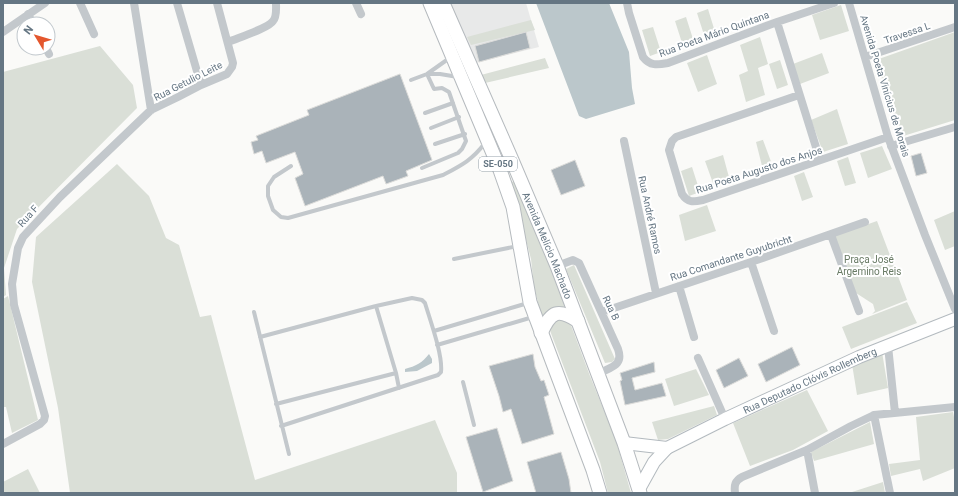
<svg xmlns="http://www.w3.org/2000/svg" width="958" height="496" font-family="Roboto,sans-serif">
  <rect width="100%" height="100%" fill="#fafaf8"/>
  <!-- built -->
  <path fill="#e8e9e9" d="M448,3H526L539,47L476,63Z"/>
  <!-- green -->
  <path fill="#dadfd7" d="M841,5L849,31L820,40L812,15Z
    M708,9L716,35L705,38L697,13Z
    M686,17L694,42L683,46L675,21Z
    M531,20L535,30L471,45L467,37Z
    M653,27L661,52L650,56L642,30Z
    M955,32V120L900,137L876,60Z
    M760,37L768,64L758,68L765,95L746,102L739,75L748,71L740,45Z
    M100,46L133,85L137,108L17,229L4,268L6,295L3,297V72Z
    M822,53L829,73L800,84L793,64Z
    M707,55L717,84L698,92L687,63Z
    M545,58L549,68L485,83L481,75Z
    M780,60L788,85L777,89L769,64Z
    M837,109L848,144L823,152L811,120Z
    M766,139L763,140L773,167L763,170L756,142Z
    M882,146L892,169L868,178L860,153Z
    M723,155L730,181L714,186L705,161Z
    M848,157L856,183L845,186L837,161Z
    M117,164L149,196L166,238L179,245L200,317L211,315L255,480L435,420L457,473V493H70L58,408L32,282L36,237Z
    M692,167L700,192L689,196L681,171Z
    M804,172L813,197L802,201L794,176Z
    M516,181L571,308C556,306 553,306 542,318L534,287L531,259L511,182Z
    M707,205L716,231L685,241L679,215Z
    M955,211V246L945,250L934,220Z
    M877,221L907,300L872,314L875,311L873,304L856,293L834,236Z
    M574,265L615,359L612,362L605,363L566,269Z
    M8,296L38,420L12,433L6,407H3V299Z
    M907,302L917,323L861,345L851,349L842,327Z
    M558,316L569,320L590,376L616,440L631,493H608L600,462L549,328Z
    M882,352L888,388L857,395L852,364Z
    M696,369L709,395L674,406L665,379Z
    M807,390L828,431L793,450L750,466L733,423Z
    M714,406L717,415L668,439L658,440L652,422Z
    M953,412L955,422V468L923,481L920,469L891,476L889,464L920,460L916,417Z
    M870,422L874,444L814,461L811,452Z
    M28,469L40,493H3V482Z
    M883,482L885,493H853L852,492Z"/>
  <!-- water -->
  <path fill="#bbc7cb" d="M536,3H609L629,52L632,88L635,104L586,119L579,116Z
    M429,354L432,359V363L417,371L405,372V369C416,366 422,363 429,354Z"/>
  <!-- building -->
  <path fill="#aab3b9" stroke="#dcdcda" d="M526,32L530,48L479,62L475,46Z
    M400,74L432,160L406,171L408,176L386,184L383,176L305,206L295,178L303,174L295,152L266,163L262,151L254,154L251,142L258,140L256,136L309,115L307,110Z
    M921,153L927,173L916,176L911,156Z
    M575,160L585,186L561,195L551,170Z
    M792,347L800,365L766,382L758,364Z
    M533,354L535,367L541,381L544,380L549,395L544,397L554,434L522,444L511,409L503,412L499,396L489,366Z
    M739,358L748,376L724,388L716,370Z
    M654,362L655,372L632,378L635,390L662,383L666,396L625,405L620,381L622,380L620,373Z
    M497,428L513,481L483,492L466,437Z
    M561,452L569,479L571,493H536L527,462Z"/>
  <g fill="none" stroke-linecap="round" stroke-linejoin="round">
    <defs>
      <g id="secondary">
        <path d="M624,443L667,448"/>
        <path id="s1" d="M639,489L654,462L667,448L725,419L859,357L955,319"/>
      </g>
      <g id="primary">
        <path d="M430,3L500,170L513,207L530,302L593,470L600,493"/>
        <path id="s2" d="M443,3L512,160L557,266L624,443L640,493"/>
        <path d="M541,333C551,311 558,308 578,321"/>
      </g>
    </defs>
    <!-- secondary casing -->
    <use href="#secondary" stroke="#b3babf" stroke-width="14"/>
    <!-- primary casing -->
    <use href="#primary" stroke="#b5babe" stroke-width="15"/>
    <!-- lane -->
    <path stroke="#c3c8cc" stroke-width="4" d="M427,74H440L458,77
      M411,80L427,74L451,57
      M425,113L453,103
      M431,128L459,117
      M435,144L465,134
      M291,166L274,177L268,186V196L273,210L281,217L288,218L443,175C462,165 472,160 485,143
      M422,168L458,153L462,149L466,141L449,92L442,88L434,89L427,74
      M454,259L518,246
      M376,306L396,373L399,388
      M254,312L289,454
      M434,331L528,303
      M260,337L376,306L412,298L422,300L425,303C430,320 443,355 441,372L438,375L281,426
      M437,345L533,317
      M463,382L474,425
      M276,404L396,373"/>
    <!-- street -->
    <path stroke="#c3c8cc" stroke-width="8" d="M80,3L94,34
      M134,3L151,110
      M177,3L201,85
      M356,3L361,14
      M627,3L629,13L643,57C650,66 657,65 668,63L777,22L834,3
      M849,3L888,137L925,235L955,309
      M28,14L33,24
      M777,22L820,160
      M3,32L45,3
      M228,42C237,38 269,28 273,21C277,17 276,8 276,3
      M46,48L49,54
      M865,57L955,27
      M799,95L676,137L672,141L669,150L682,194C688,203 693,202 703,200L888,137
      M624,141L656,293
      M891,146L955,127
      M831,235L859,311
      M751,262L774,331
      M557,266L573,260L579,263L618,349C624,366 610,367 598,374
      M679,286L694,337
      M602,312L751,262L865,222
      M888,346L895,413
      M698,358L725,419
      M874,415L890,493
      M3,444L40,424L44,420L45,416L14,305L12,284L18,248L23,237L60,197L151,110L178,97L201,85L227,74L232,67L233,63L217,3
      M807,450L815,493
      M735,493C734,485 735,481 742,477L807,450L851,426L874,415L955,407"/>
    <!-- secondary -->
    <use href="#secondary" stroke="#fff" stroke-width="12"/>
    <!-- primary -->
    <use href="#primary" stroke="#fff" stroke-width="13"/>
  </g>
  <g text-anchor="middle" dominant-baseline="central" stroke-width="4" stroke-linejoin="round" paint-order="stroke">
    <!-- shield labels -->
    <rect fill="#fff" stroke="#939fa8" stroke-width="1" x="479" y="157" width="38" height="14" rx="3"/>
    <g font-size="9" font-weight="bold" fill="#657683">
      <text x="498" y="164">SE-050</text>
    </g>
    <!-- street labels -->
    <g font-size="10" fill="#657683" stroke="#fff">
      <text transform="translate(907 33) rotate(-19)">Travessa L</text>
      <text transform="translate(714 34) rotate(-20)">Rua Poeta Mário Quintana</text>
      <text transform="translate(188 81) rotate(-27)">Rua Getulio Leite</text>
      <text transform="translate(885 86) rotate(73)">Avenida Poeta Vinícius de Morais</text>
      <text transform="translate(759 170) rotate(-18)">Rua Poeta Augusto dos Anjos</text>
      <text transform="translate(650 215) rotate(78)">Rua André Ramos</text>
      <text transform="translate(28 216) rotate(-48)">Rua F</text>
      <text stroke="none"><textPath href="#s2" startOffset="264">Avenida Melício Machado</textPath></text>
      <text transform="translate(731 258) rotate(-18)">Rua Comandante Guyubricht</text>
      <text transform="translate(611 308) rotate(65)">Rua B</text>
      <text stroke="none"><textPath href="#s1" startOffset="208">Rua Deputado Clóvis Rollemberg</textPath></text>
    </g>
    <!-- park labels -->
    <g font-size="10" fill="#687a64" stroke="#fff">
      <text x="869" y="259">Praça José<tspan x="869" dy="12">Argemino Reis</tspan></text>
    </g>
  </g>
  <!-- border -->
  <rect width="958" height="496" fill="none" stroke="#657683" stroke-width="8"/>
  <!-- north arrow -->
  <g transform="translate(36 36) rotate(308)"><circle r="19" fill="#ffffff" stroke="#c1c8cd"/>
  <path d="M0-3L7 15L0 10L-7 15Z" fill="#e4572e"/>
  <text y="-6" font-size="11" font-weight="bold" text-anchor="middle" fill="#657683">N</text>
  </g>
</svg>
